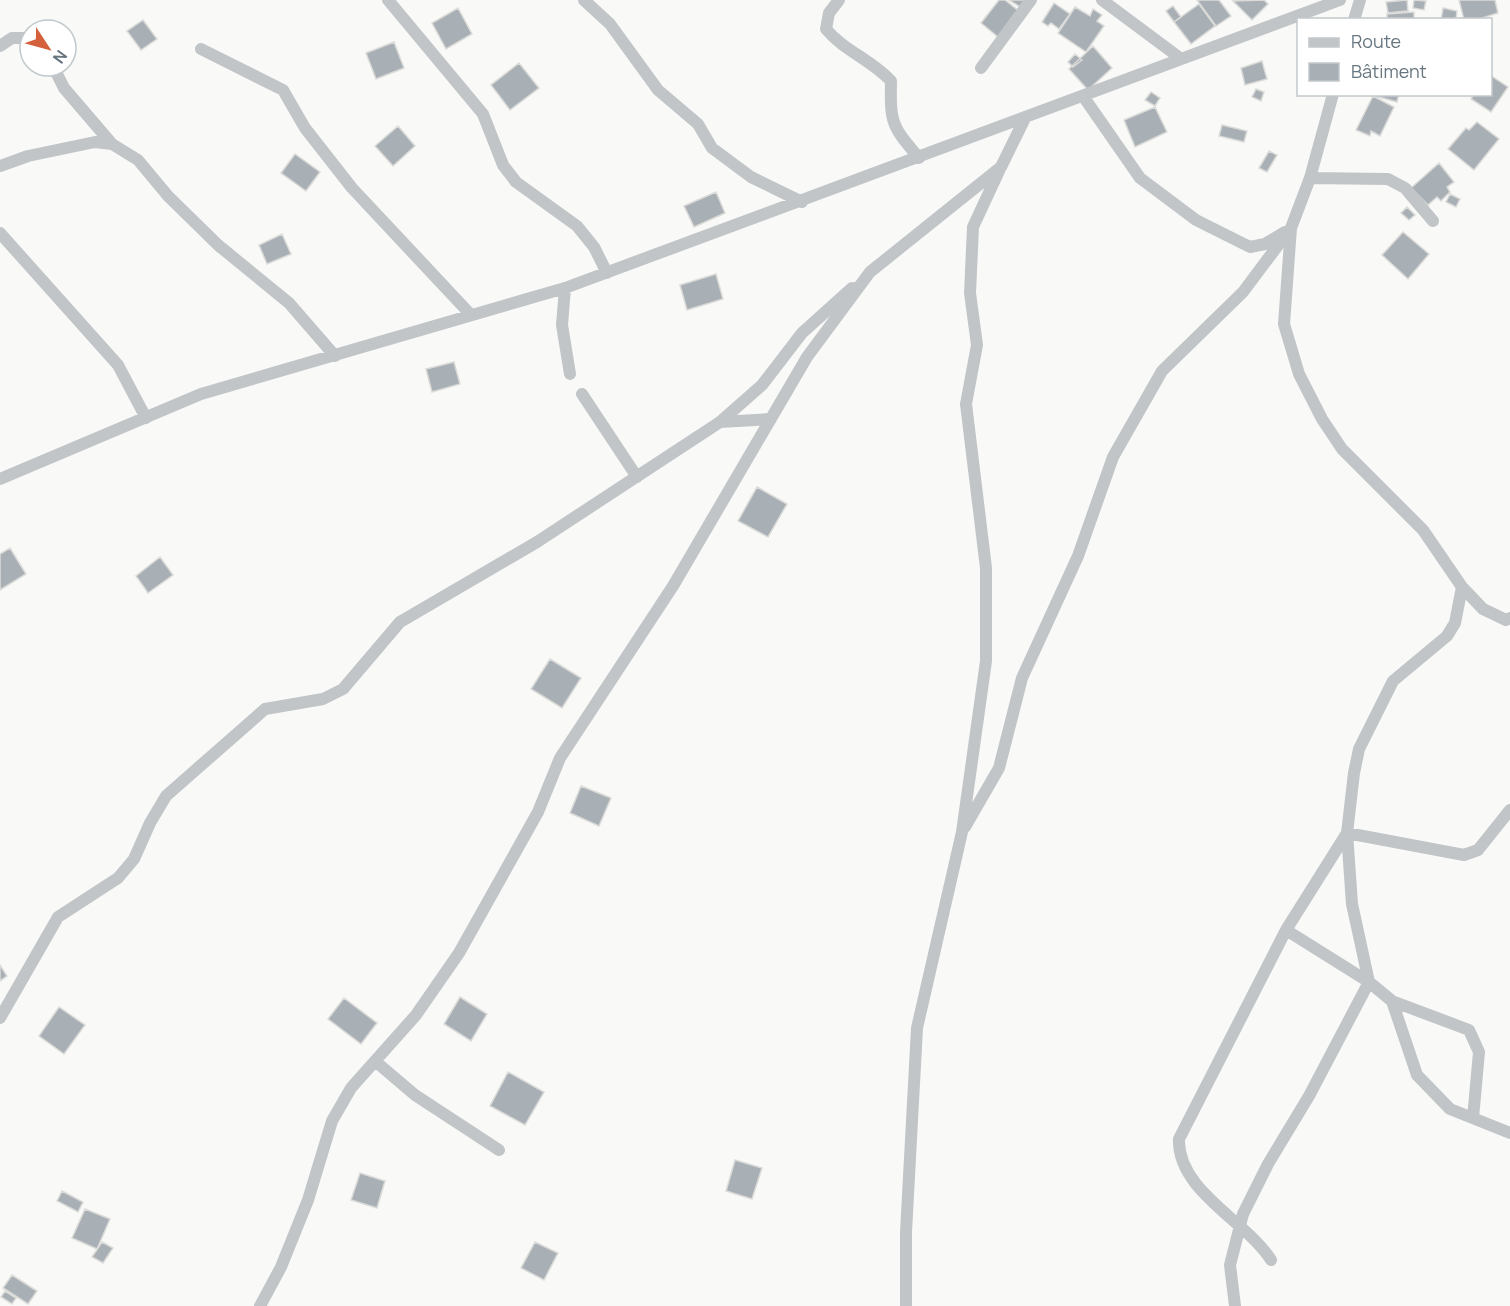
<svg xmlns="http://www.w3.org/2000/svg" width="1510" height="1306" font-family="Manrope,sans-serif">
  <rect width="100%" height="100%" fill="#f9f9f7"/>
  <!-- building -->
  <path fill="#a9b0b5" stroke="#dbdbd9" stroke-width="1.5" d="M999,0H1005L1019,11L998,37L981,23Z
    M1009,0H1025L1020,7Z
    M1197,0H1219L1231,16L1216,26Z
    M1264,0L1268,4L1252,20L1233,1Z
    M1407,0L1408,11L1388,13L1386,2Z
    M1414,0L1426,1L1424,10L1413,8Z
    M1459,0H1495L1498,13L1476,20H1464Z
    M1054,3L1070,14L1059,29L1051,23L1048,26L1042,22Z
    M1199,4L1215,26L1191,44L1174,22Z
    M1173,6L1181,17L1174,22L1166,11Z
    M1075,7L1090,16L1093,9L1102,15L1097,21L1104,26L1086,52L1058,33Z
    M458,8L472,34L446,49L432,23Z
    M1443,8L1457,11L1456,20H1441Z
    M1414,12V20H1387V14Z
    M143,20L157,39L141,50L127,31Z
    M394,42L404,68L376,79L366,53Z
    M1093,46L1112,68L1088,90L1069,69Z
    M1075,54L1082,60L1073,67L1068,62Z
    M1262,61L1267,79L1245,85L1241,68Z
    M519,63L539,88L510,110L491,85Z
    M1490,75L1508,87L1491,112L1471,99L1474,94H1490Z
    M1256,89L1264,92L1261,101L1252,97Z
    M1151,92L1160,98L1155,106L1145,100Z
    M1368,94H1399L1397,102Z
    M1373,96L1394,107L1380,136L1371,131L1370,136L1356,130Z
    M1155,107L1167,132L1135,147L1124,120Z
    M1477,122L1499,139L1474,170L1448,149L1466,128L1469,130Z
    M1222,125L1247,131L1244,142L1219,136Z
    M398,126L415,146L393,166L375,146Z
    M1269,151L1277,155L1267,172L1259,168Z
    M295,154L320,172L306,191L281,173Z
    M1439,163L1454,182L1447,187L1450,192L1441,201L1437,197L1428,205L1411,188Z
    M716,192L725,213L694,227L684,206Z
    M1450,194L1460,199L1456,207L1446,202Z
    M1407,207L1415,215L1409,220L1401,213Z
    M1403,232L1429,254L1408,279L1382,255Z
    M282,234L291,254L267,264L259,245Z
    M716,274L723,299L687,310L680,285Z
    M454,362L460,384L432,392L426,369Z
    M757,487L787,504L768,537L738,521Z
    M10,548L26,574L0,590V554Z
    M160,557L173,575L148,593L136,576Z
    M550,659L581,678L562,708L531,689Z
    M581,786L611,798L599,826L570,813Z
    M0,965L7,976L0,981Z
    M460,997L487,1014L471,1041L444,1024Z
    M344,998L377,1023L361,1044L328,1019Z
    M59,1007L85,1025L64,1054L39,1036Z
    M508,1072L544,1092L525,1125L490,1106Z
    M735,1160L762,1168L752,1199L726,1191Z
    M360,1173L385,1181L377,1208L351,1200Z
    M62,1191L83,1202L78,1212L57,1201Z
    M85,1209L110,1219L97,1249L72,1238Z
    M102,1242L113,1248L103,1263L92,1257Z
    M535,1242L558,1253L544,1280L521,1268Z
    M12,1275L37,1291L28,1304L3,1288Z
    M5,1291L16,1298L12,1304L1,1297Z"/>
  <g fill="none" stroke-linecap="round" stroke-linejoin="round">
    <!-- street -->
    <path stroke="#c1c5c8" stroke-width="12" d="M388,0L483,114L503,165L516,182L577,226L594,247L607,273
      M584,0L610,24L658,90L698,124L712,148L751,177L802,202
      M839,0L829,13L826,29C844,51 872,60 891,81C890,124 892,126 919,158
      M1102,0L1180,58
      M1354,20L1360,0
      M0,46L12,38H30
      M201,49L283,90L305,128L352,188L471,315
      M53,66L64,88L112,144
      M981,68L1031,0
      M1333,94L1310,178L1291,228L1284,324L1299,374L1322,419L1342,449L1423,530L1462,587L1483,609L1506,620L1510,618
      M1083,96L1140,178L1196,220L1250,247L1265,244L1285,232
      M0,166L28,156L95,142L112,144L138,160L168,196L218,245L289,303L335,356
      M1310,178L1388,179L1405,188L1433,221
      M0,233L118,365L146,418
      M565,288L562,325L570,374
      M582,394L637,477
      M720,422L771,419
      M0,479L201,394L565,288L1340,0
      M1462,587L1455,623L1447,636L1393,681L1359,749L1354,773L1347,833L1352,904L1369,982L1392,1001L1417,1075L1450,1109L1510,1133
      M965,827L999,768L1022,678L1078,556L1113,457L1162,371L1243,292L1291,228
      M1392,1001L1469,1030L1479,1052L1473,1118
      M0,1018L58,917L118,878L134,859L150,823L166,796L265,709L323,699L343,689L400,622L537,542L720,422L762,385L802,333L852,288
      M375,1061L415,1095L499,1150
      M1271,1260C1248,1222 1177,1191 1179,1139L1286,930L1347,833L1464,855L1478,850L1510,810
      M260,1306L281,1267L308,1200L332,1121L351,1088L416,1015L459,953L538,812L560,758L673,586L807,357L870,272L1001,167L1025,118
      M906,1306V1232L917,1028L962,832L986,661V568L966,404L977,345L970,293L973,227L999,171
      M1235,1306L1230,1265L1243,1214L1268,1164L1309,1096L1369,982L1286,930"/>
  </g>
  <!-- legend -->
  <rect x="1297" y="18" width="195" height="78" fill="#ffffff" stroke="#c2c8cc" stroke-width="1.5"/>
  <rect x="1309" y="38" width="30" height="9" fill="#c1c5c8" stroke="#c2c8cc" stroke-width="1.5"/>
  <text x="1351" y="48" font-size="18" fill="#66757f">Route</text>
  <rect x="1309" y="63" width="30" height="18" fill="#a9b0b5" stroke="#c2c8cc" stroke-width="1.5"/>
  <text x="1351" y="78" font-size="18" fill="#66757f">Bâtiment</text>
  <!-- north arrow -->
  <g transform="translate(48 48) rotate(126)"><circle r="28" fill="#ffffff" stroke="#c2c8cc" stroke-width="1.5"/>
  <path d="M0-4.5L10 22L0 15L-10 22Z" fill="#d4603c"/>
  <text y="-9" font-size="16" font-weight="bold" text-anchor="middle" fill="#66757f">N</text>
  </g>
</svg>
